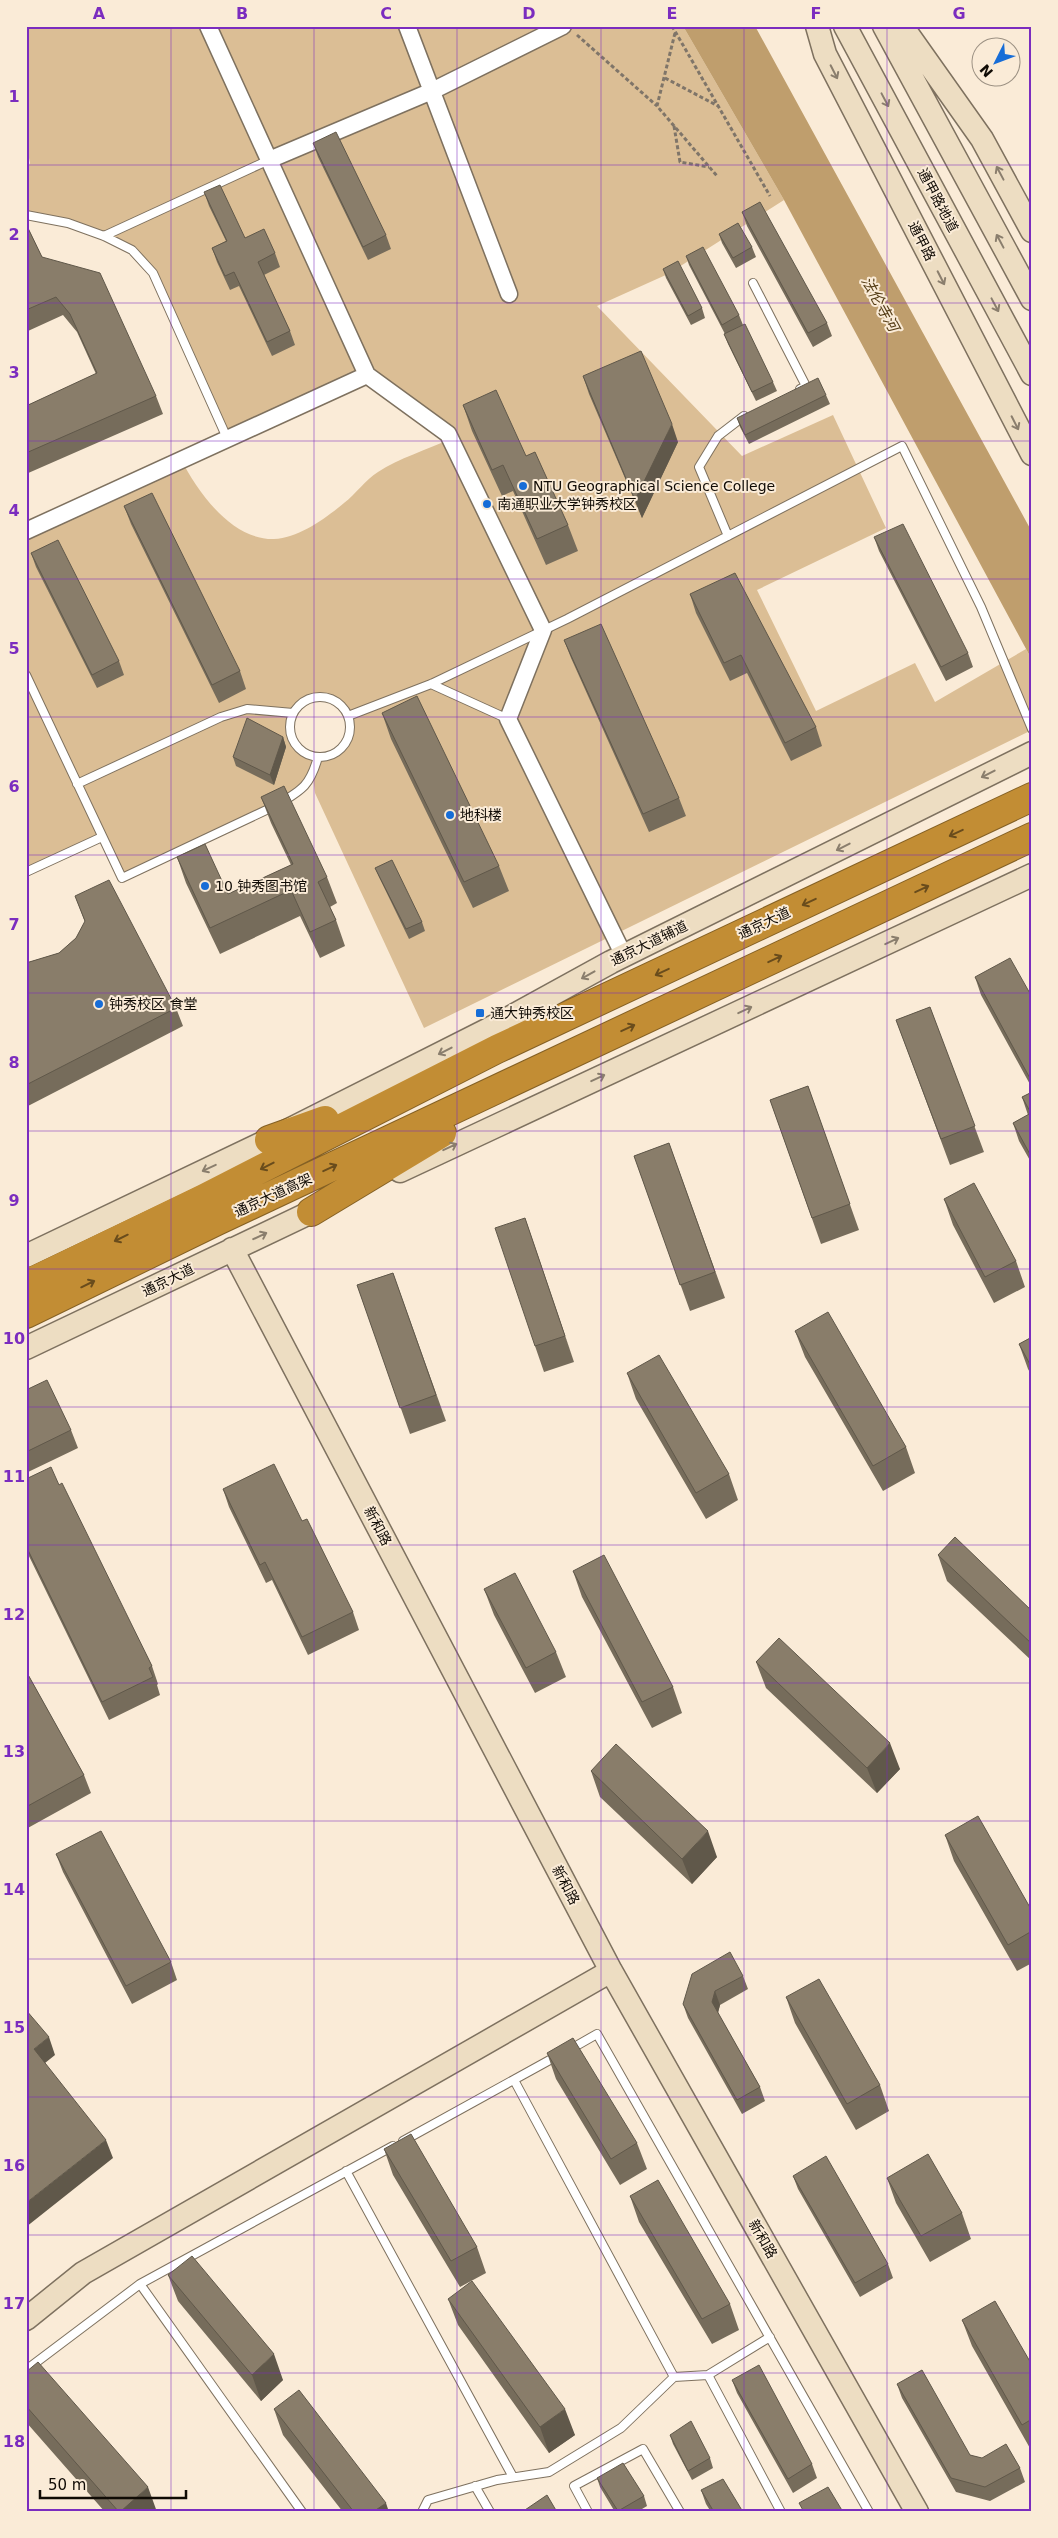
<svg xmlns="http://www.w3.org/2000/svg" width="1058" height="2538" font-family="'DejaVu Sans','Noto Sans SC',sans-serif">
  <rect width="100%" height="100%" fill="#faebd7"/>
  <!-- green -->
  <path fill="#dbbe95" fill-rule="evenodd" d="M26,26H683L784,200L668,274L597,306L742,456L833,415L886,528L757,590L816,711L915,663L935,702L1026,649L1032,660V730L424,1028L315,793L313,777L300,791L122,878L102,837L26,872V531L181,459C198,493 232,540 274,539C299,538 326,518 344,503C356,494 365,480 378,472C399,458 427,450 450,439L367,375L227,438L153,274L132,250L104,236L26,215V171L30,163L26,143ZM316,697C339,698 358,718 346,741C319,791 252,714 316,697Z"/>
  <!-- water -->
  <path fill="#bf9e6d" d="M683,26H755L1032,532V660L784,200Z"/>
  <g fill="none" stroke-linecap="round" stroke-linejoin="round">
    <defs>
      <path id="lane" d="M26,215L68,223L104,236L132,250L153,273L227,438
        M104,236L269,160
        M753,283L806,386L800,389
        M728,536L699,467L718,436L744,416
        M26,675L122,878L277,805C302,790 310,786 318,757
        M431,684L508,719
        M290 727a30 30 0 1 1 60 0a30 30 0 1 1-60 0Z
        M348,716L431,684L567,619L902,446L981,607L1032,729
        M77,784L221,717L247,709L293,713
        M26,872L102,837
        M569,2050L597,2034L869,2512
        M514,2080L674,2377
        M403,2141L557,2056
        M346,2171L513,2477
        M140,2284L302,2512
        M26,2370L140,2284L393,2146
        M708,2375L781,2512
        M475,2486L490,2512
        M422,2512L428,2500L497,2480L549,2472L621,2428L674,2377L708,2375L770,2337
        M588,2512L574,2486L643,2449L680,2512"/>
      <path id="street" d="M208,26L367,375L448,434L543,630L508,719L624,956
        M407,26L509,294
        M269,160L432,91L563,26
        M26,531L367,375"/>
      <path id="secondary" d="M817,26L825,54L1032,454
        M845,26L1032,374
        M884,26L1032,299
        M902,26L982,139L1032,231
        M400,1171L1032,875
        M232,1249L611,1971L917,2512
        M26,1256L269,1140L489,1029L611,962L1032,753
        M26,1348L326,1205
        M26,2319L83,2273L611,1971"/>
      <path id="highway" d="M269,1140L325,1120
        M311,1212L442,1133
        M26,1284L204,1198L497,1049L1032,797
        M26,1314L217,1221L1032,837"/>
    </defs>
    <!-- lane casing -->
    <use href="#lane" stroke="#7e715f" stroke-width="10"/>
    <!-- street casing -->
    <use href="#street" stroke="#7e715f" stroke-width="19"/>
    <!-- secondary casing -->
    <use href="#secondary" stroke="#7e715f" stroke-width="25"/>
    <!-- highway casing -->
    <use href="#highway" stroke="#846024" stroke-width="30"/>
    <!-- path -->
    <path stroke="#7f7569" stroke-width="3" stroke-dasharray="4 2.5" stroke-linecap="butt" d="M672,26L770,196
      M675,33L657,106L717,176
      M577,35L657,106
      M665,78L718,106
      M674,126L680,162L709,167"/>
    <!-- lane -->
    <use href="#lane" stroke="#fff" stroke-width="8"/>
    <!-- street -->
    <use href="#street" stroke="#fff" stroke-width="16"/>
    <!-- secondary -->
    <use href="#secondary" stroke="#edddc2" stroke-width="22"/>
    <!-- highway -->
    <use href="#highway" stroke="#c28d34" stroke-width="28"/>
  </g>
  <!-- wall -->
  <path fill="#766c5b" d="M313,143L386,235L391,249L368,260L318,157Z
    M204,192L245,238L275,253L280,267L264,275L290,331L295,345L272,356L239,286L230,290L217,262L212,248L226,241L209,206Z
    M742,212L827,323L832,336L813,347L747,226Z
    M26,224L42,257L156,396L163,414L26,474V406L96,374L77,332L63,315L28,331L26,326Z
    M719,234L752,247L756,257L736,268L722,243Z
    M686,256L739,315L743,325L727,333L773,382L777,391L756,401L728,344L724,334H725L689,265Z
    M663,269L702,308L705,318L691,325L666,278Z
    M583,376L678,442L642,518L589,394Z
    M826,395L830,404L749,444L740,427L737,418Z
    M463,405L526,456L568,525L578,551L546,565L513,491L502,496L472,431Z
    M124,506L240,671L246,689L219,703L131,524Z
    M874,537L968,653L973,667L946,681L879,551Z
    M31,553L119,661L124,675L97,688L36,567Z
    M690,594L816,727L822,746L791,761L747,673L730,681L696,613Z
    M564,640L679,798L686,816L649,832L571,658Z
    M382,713L499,866L509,891L473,908L391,739Z
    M283,737L286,747L274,785L236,766L233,757Z
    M261,797L327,877L337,903L330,907L336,920L345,946L320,958L300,916L220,954L186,883L177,857L228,894L291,865L271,823Z
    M375,868L422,922L425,931L409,939L379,877Z
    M75,896L176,1008L183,1026L28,1106L26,1103V963L59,953L76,938L85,922Z
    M975,977L1032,997V1088L981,995Z
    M930,1007L984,1152L950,1165L896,1020Z
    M808,1086L859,1230L821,1244L770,1100Z
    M1032,1092V1164L1019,1141L1013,1123L1028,1115L1022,1097Z
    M669,1143L725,1298L690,1311L634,1156Z
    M944,1199L1016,1261L1025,1287L994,1303L953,1225Z
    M525,1218L574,1362L544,1372L535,1346Z
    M393,1273L446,1421L410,1434L357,1285Z
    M795,1331L906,1447L915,1473L883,1491L805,1357Z
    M1032,1337V1376L1028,1369L1019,1344Z
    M627,1373L729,1474L738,1500L706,1519L636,1399Z
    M26,1390L71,1430L78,1448L26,1473Z
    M26,1479L59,1485L152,1666L158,1684L157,1685L160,1695L109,1720L26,1550Z
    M223,1489L302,1521L353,1612L359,1630L308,1655L272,1580L266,1583L229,1507Z
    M938,1555L1032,1611V1661L947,1581Z
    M573,1571L673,1687L682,1713L652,1728L582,1597Z
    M484,1589L556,1652L566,1677L535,1693L494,1615Z
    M756,1662L900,1769L877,1793L766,1688Z
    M26,1671L84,1775L91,1793L26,1829Z
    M591,1771L717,1857L692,1884L600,1797Z
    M945,1835L1032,1911V1963L1017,1971L954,1861Z
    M56,1854L171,1962L177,1980L132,2004L63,1872Z
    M743,1976L748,1989L720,2005L718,2013L760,2087L765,2101L742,2114L688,2018L683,2004Z
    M786,1997L880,2085L889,2111L856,2130L795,2023Z
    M547,2053L637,2143L647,2169L620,2185L556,2079Z
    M384,2149L477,2247L486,2273L460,2287L393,2175Z
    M793,2176L888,2264L893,2278L860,2297L798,2189Z
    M887,2178L962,2213L971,2239L930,2262L896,2203Z
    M630,2196L730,2304L739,2330L712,2344L639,2222Z
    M168,2275L283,2380L261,2401L178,2301Z
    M448,2299L575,2435L549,2453L458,2325Z
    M962,2320L1032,2365L1031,2450L972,2346Z
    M26,2372L157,2512H105L26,2422Z
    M732,2380L812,2464L817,2478L793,2493L737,2393Z
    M897,2384L970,2455L1020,2468L1025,2482L990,2501L956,2492L902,2398Z
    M274,2409L389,2512H343L283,2435Z
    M670,2435L710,2458L713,2468L692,2480L673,2444Z
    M597,2478L644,2496L647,2506L637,2512H615L600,2487Z
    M701,2490L743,2512H711L706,2504Z"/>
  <!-- shaded-wall -->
  <path fill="#60584a" d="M672,424L678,442L642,518L635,500Z
    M283,737L286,747L274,785L270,775Z
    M525,1218L534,1244L574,1362L565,1336Z
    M890,1743L900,1769L877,1793L867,1768Z
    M708,1831L717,1857L692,1884L682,1859Z
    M715,1991L720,2005L717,2016L712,2002Z
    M49,2037L55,2055L40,2067L34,2049Z
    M106,2140L113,2158L26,2227V2203Z
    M274,2354L283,2380L261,2401L252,2375Z
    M565,2409L575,2435L549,2453L540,2427Z
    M148,2487L157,2512H120Z
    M386,2503L389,2512H373Z"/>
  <!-- building -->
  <path fill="#897d6a" stroke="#60584a" d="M336,132L386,235L363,247L313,143Z
    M220,185L245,238L264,229L275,253L258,262L290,331L267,342L234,272L225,276L212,248L227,241L204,192Z
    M760,202L827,323L808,333L742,212Z
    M738,223L752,247L733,258L719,234Z
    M26,224L42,257L100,273L156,396L26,453V406L97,373L70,314L56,297L26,310Z
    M703,247L739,315L722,325L686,256Z
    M678,261L702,308L688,316L663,269Z
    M745,324L773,382L752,392L724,334Z
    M641,351L672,424L635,500L583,376Z
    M818,378L826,395L745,435L737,418Z
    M496,390L526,456L535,452L568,525L537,539L503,465L492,470L463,405Z
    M152,493L240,671L212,685L124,506Z
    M903,524L968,653L941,667L874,537Z
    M58,540L119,661L92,675L31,553Z
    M735,573L816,727L785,743L741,655L724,663L690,594Z
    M601,624L679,798L643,814L564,640Z
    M417,696L499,866L464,882L382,713Z
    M247,718L283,737L270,775L233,757Z
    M284,786L327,877L318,882L336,920L310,932L291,890L210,928L177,857L205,844L228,894L293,864L261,797Z
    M392,860L422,922L406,929L375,868Z
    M109,880L176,1008L26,1085V963L59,953L76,938L85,921L75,896Z
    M1010,958L1032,997V1082L975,977Z
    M930,1007L975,1126L941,1139L896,1020Z
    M808,1086L850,1204L812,1218L770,1100Z
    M1032,1092V1158L1013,1123L1031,1113L1022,1097Z
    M669,1143L715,1272L680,1285L634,1156Z
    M974,1183L1016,1261L985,1277L944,1199Z
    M525,1218L565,1336L535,1346L495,1228Z
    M393,1273L436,1395L400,1408L357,1285Z
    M828,1312L906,1447L873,1466L795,1331Z
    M1032,1337V1368L1019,1344Z
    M659,1355L729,1474L696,1493L627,1373Z
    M47,1380L71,1430L26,1452V1390Z
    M274,1464L302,1521L307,1519L353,1612L302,1637L265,1562L260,1565L223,1489Z
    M51,1467L59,1485L62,1483L152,1666L149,1668L153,1677L102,1702L26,1546V1479Z
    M955,1537L1032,1611V1644L938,1555Z
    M604,1555L673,1687L642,1702L573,1571Z
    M515,1573L556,1652L526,1668L484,1589Z
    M779,1638L890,1743L867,1768L756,1662Z
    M26,1671L84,1775L26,1807L27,1778Z
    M616,1744L708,1831L682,1859L591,1771Z
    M978,1816L1032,1911V1931L1008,1945L945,1835Z
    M101,1831L171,1962L126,1986L56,1854Z
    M730,1952L743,1976L715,1991L712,2002L760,2087L737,2100L683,2004L692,1974Z
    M819,1979L880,2085L847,2104L786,1997Z
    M26,2010L49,2037L34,2049L106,2140L26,2203Z
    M573,2038L637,2143L611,2159L547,2053Z
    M411,2134L477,2247L451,2261L384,2149Z
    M928,2154L962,2213L921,2236L887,2178Z
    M826,2156L888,2264L855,2283L793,2176Z
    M658,2180L730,2304L702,2319L630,2196Z
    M192,2256L274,2354L252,2375L168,2275Z
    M472,2281L565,2409L540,2427L448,2299Z
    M995,2301L1032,2365V2419L1022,2425L962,2320Z
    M38,2362L148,2487L120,2512H119L26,2406V2372Z
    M759,2365L812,2464L788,2479L732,2380Z
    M922,2370L970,2455L982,2458L1006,2444L1020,2468L985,2487L951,2478L897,2384Z
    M299,2390L386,2503L373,2512H354L274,2409Z
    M691,2421L710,2458L688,2471L670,2435Z
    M623,2463L644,2496L618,2511L597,2478Z
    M723,2479L743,2512H714L701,2490Z
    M828,2487L843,2512H804L799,2503Z
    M547,2495L557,2512H522Z"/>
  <!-- one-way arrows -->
  <defs><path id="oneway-shaft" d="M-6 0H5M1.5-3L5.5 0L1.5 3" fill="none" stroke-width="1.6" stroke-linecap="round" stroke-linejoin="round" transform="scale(1.25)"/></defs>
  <g stroke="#8a7e6d">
    <use href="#oneway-shaft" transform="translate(834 72) rotate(63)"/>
    <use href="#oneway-shaft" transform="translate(885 100) rotate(62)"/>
    <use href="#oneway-shaft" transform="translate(1000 173) rotate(-118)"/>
    <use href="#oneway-shaft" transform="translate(1000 241) rotate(-118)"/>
    <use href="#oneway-shaft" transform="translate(941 278) rotate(63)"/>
    <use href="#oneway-shaft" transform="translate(995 305) rotate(62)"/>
    <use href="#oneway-shaft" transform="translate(1015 423) rotate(63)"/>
    <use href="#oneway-shaft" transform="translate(988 774) rotate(153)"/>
    <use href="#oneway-shaft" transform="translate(843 847) rotate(153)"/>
    <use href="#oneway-shaft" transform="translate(892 941) rotate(-25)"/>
    <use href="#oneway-shaft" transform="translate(588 975) rotate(151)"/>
    <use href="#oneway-shaft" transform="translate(745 1010) rotate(-25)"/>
    <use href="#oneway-shaft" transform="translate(445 1051) rotate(153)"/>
    <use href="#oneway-shaft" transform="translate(598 1078) rotate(-25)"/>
    <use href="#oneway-shaft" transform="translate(450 1147) rotate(-25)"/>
    <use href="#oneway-shaft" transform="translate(209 1168) rotate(155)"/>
    <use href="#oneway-shaft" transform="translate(260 1236) rotate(-25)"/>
  </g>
  <g stroke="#694c1c">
    <use href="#oneway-shaft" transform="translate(956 833) rotate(155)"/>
    <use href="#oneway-shaft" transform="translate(922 889) rotate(-25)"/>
    <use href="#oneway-shaft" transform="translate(809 902) rotate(155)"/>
    <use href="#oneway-shaft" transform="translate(775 959) rotate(-25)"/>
    <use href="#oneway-shaft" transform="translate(662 972) rotate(155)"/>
    <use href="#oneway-shaft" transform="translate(628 1028) rotate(-25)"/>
    <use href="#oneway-shaft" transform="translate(267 1166) rotate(153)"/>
    <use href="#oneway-shaft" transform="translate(330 1168) rotate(-25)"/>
    <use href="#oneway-shaft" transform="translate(121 1238) rotate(154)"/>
    <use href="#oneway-shaft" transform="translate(88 1284) rotate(-26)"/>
  </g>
  <!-- grid -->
  <path fill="none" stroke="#7b2cbf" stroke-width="1" stroke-opacity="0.55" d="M171,26V2512M314,26V2512M457,26V2512M601,26V2512M744,26V2512M887,26V2512M26,165H1032M26,303H1032M26,441H1032M26,579H1032M26,717H1032M26,855H1032M26,993H1032M26,1131H1032M26,1269H1032M26,1407H1032M26,1545H1032M26,1683H1032M26,1821H1032M26,1959H1032M26,2097H1032M26,2235H1032M26,2373H1032"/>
  <!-- markers -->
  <g fill="#176dd7" stroke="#faebd7" stroke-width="2">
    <circle cx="523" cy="486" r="5"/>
    <circle cx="487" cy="504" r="5"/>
    <circle cx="450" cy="815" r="5"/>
    <circle cx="205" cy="886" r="5"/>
    <circle cx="99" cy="1004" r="5"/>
    <rect x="475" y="1008" width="10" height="10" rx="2.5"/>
  </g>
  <g text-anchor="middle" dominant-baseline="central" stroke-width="4" stroke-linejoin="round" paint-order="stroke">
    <!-- street labels -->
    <g font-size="14" fill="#100b05" stroke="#faebd7">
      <text transform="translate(938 200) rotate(62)">通甲路地道</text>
      <text transform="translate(922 241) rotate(63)">通甲路</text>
      <text transform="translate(764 923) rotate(-25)">通京大道</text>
      <text transform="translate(649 943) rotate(-26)">通京大道辅道</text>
      <text transform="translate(273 1195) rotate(-25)">通京大道高架</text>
      <text transform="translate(168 1280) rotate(-26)">通京大道</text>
      <text transform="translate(378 1526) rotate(62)">新和路</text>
      <text transform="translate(566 1885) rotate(62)">新和路</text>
      <text transform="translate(763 2239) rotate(60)">新和路</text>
    </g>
    <!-- poi labels -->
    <g font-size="14" fill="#100b05" stroke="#faebd7" text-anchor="start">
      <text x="533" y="486">NTU Geographical Science College</text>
      <text x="497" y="504">南通职业大学钟秀校区</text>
      <text x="460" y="815">地科楼</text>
      <text x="215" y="886">10 钟秀图书馆</text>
      <text x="109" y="1004">钟秀校区 食堂</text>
      <text x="490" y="1013">通大钟秀校区</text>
    </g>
    <!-- water labels -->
    <g font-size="15" font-style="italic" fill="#553d16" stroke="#faebd7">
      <text transform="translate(880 304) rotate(61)">法伦寺河</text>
    </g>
  </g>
  <!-- border -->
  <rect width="1058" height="2538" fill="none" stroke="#faebd7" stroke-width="55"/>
  <!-- north arrow -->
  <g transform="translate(996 62) rotate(228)"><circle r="24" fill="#faebd7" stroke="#9c9183"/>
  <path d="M0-4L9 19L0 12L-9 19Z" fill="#176dd7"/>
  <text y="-8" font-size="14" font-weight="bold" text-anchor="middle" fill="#100b05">N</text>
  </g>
  <!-- scale -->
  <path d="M40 2490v8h146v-8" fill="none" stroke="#100b05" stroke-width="2.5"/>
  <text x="48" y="2490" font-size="15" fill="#100b05" stroke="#faebd7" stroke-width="4" paint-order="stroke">50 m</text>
  <rect x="28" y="28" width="1002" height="2482" fill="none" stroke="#7b2cbf" stroke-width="2"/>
  <g font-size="16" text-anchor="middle" font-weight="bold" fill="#7b2cbf">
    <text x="99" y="19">A</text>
    <text x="242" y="19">B</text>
    <text x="386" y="19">C</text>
    <text x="529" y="19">D</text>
    <text x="672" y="19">E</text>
    <text x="816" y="19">F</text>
    <text x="959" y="19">G</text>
    <text x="14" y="102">1</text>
    <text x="14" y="240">2</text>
    <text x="14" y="378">3</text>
    <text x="14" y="516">4</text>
    <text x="14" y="654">5</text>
    <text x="14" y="792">6</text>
    <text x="14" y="930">7</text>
    <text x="14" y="1068">8</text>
    <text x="14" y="1206">9</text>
    <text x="14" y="1344">10</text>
    <text x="14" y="1482">11</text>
    <text x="14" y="1620">12</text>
    <text x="14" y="1757">13</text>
    <text x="14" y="1895">14</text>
    <text x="14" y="2033">15</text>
    <text x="14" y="2171">16</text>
    <text x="14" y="2309">17</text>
    <text x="14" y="2447">18</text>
  </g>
</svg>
